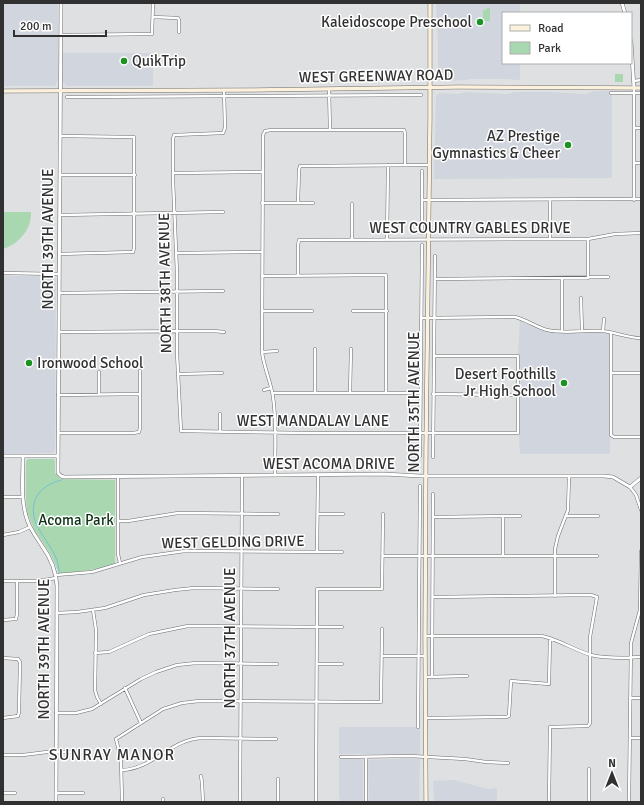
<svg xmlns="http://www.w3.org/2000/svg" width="644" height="805" font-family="Signika,sans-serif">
  <rect width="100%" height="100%" fill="#dfe0e2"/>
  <!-- built -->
  <path fill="#d1d5de" d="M3,3H58V80L55,86H3Z
    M436,3H520V13H503V63H520V80L505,79H469L467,80L444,81L439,80L437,76L438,67V42Z
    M63,53H153V86H66L63,81Z
    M594,91H612V178L434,179L436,96L439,93L459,94L466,92L507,94L515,92H550L585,94Z
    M3,276H54L56,278L55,449L53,453L3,454Z
    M520,318L547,330L611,333L610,454H520L519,435L518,433V356Z
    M339,727H417L420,728V754H339Z
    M409,758L420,759L419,802H369L368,762L369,760Z
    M339,759H361L363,761V802H340V799L339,798Z
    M454,780L488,789L497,788V802H434L433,781Z"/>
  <!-- green -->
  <path fill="#a8d7b0" d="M487,8H490V21H483V10H485Z
    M615,74H623V82H615Z
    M3,212H31C32,229 19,244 3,249Z
    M28,459H54L55,461V473L60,479L115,480V563C98,570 79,572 60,573L58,571L51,555L34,529L27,512L26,497V461Z"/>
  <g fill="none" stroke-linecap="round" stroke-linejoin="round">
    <!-- stream -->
    <path stroke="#78c0d2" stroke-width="1" d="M59,574C61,546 25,529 35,500C39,489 50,483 61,480"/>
    <defs>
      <path id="minor" d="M153,17L178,18L179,20V32
        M61,35L152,34L153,3
        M634,81L641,80
        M634,88V200
        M329,89L330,130
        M224,90L225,128L223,133L174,135L173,139V180L177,273V353L181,431L310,433H518V356H434
        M611,93H641
        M67,97L421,95
        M634,128H641
        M634,163H641
        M173,173L263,172
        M60,175H135
        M422,200L641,199
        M550,200V239
        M262,203H313
        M298,203L299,170L300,166L429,165
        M60,215L223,212
        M422,233V171
        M387,239L388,165
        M588,239V278
        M352,240V204
        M177,253L262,252
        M59,254L133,252L134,248V137L60,136
        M3,273L59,274
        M262,276L386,275V393
        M298,276V245L299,240H304L588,239L615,234L641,233
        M435,279L608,277
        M562,279V331
        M59,293L223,291
        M581,298L582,331
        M262,311H312
        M353,311H387
        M421,318L515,317C527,320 536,327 547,330C564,334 584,330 602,331C615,332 627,338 641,338
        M603,331L604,319
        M59,332L214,331L224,332
        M611,333V435L614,437H641
        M262,352L277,351
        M99,372V394
        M611,373H641
        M179,374L222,373
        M264,390L271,388
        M273,393H420
        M315,393V349
        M350,393L351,349
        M433,394L518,395
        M58,395L140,394
        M220,432V414
        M58,433H133L139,432L140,428V371
        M420,456L422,245
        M433,457L435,256
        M275,475C275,449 277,422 273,397C271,382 264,368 262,352L263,135L265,131L271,130H404L405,133V165
        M118,477V554L120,563
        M630,487L636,495L641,510
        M3,497H23
        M318,514H343
        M503,516V556
        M566,516H598
        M433,517L520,516
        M118,521H128L178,513L278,514
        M3,535L19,532L30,527
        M317,551L318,475
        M383,556H597
        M56,575L92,572L142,557L185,551L342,552
        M3,581H38L56,578
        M555,596V549L558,536L568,510L569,476
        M433,597L591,595L597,597L590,637V723L588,726L550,727L549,802
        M93,610L96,630L95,690L97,697L101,704
        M57,613L77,612L105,608L144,595L175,590L194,588L278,589
        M3,620L16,619L17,614V581
        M425,636H542C560,640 574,650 591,655C607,659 625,658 641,657
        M95,653L109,652L149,634L188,626L342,627
        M382,656H425
        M3,658L18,659L20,662L19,712L18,716L3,718
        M317,664H342
        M425,677L467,676
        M432,677L433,494
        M125,688L141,723
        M630,698H641
        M56,713H76L92,709L141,679L156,672L177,665L196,663L277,664
        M425,718L506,717L509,716L511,681L549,684L550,638
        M418,727L420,486
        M630,738H641
        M3,755H23L47,752H78
        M341,757L410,756L465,759L486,762L508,763
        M122,770C153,769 171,739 202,738L276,739
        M201,776L202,783L203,802
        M3,793H15
        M56,793H83
        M163,799V802
        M122,802L121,759L116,739L163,709L182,703L199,701L381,702L382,629
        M240,802L242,475
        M278,802V779
        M316,802L317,589H382L383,514
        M366,802V757
        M589,802V769
        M629,802L631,643L640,610L641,551"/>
      <path id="tertiary" d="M61,3L58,473L61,476L64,477L384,474L420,476H604L613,477L630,487L641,478
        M622,3L625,13
        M631,41L634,88
        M3,456H58
        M23,456C23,478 20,501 28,522C31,530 37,538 42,546C51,558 56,571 57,586L56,802"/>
      <path id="secondary" d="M3,91L249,90L458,87L641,88
        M426,802L425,636L426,448L430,117V3"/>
    </defs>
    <!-- minor casing -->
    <use href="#minor" stroke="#6c6d6e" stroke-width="3.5"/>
    <!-- tertiary casing -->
    <use href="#tertiary" stroke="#6c6d6e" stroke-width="4"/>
    <!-- secondary casing -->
    <use href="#secondary" stroke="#6c6d6e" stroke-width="4.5"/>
    <!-- minor -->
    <use href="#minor" stroke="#fff" stroke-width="2.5"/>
    <!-- tertiary -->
    <use href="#tertiary" stroke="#fff" stroke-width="3"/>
    <!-- secondary -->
    <use href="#secondary" stroke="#fcf1dc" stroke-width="3.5"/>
  </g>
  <!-- markers -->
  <g fill="#1a9322" stroke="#fff" stroke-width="1.5">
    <circle cx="480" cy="22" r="4"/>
    <circle cx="124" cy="61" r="4"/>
    <circle cx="568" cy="145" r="4"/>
    <circle cx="29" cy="363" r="4"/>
    <circle cx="564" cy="383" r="4"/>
  </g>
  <g text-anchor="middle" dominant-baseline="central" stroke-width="3" stroke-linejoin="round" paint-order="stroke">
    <!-- poi labels -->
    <g font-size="15" fill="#313132" stroke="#fff" text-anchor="end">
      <text x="472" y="22">Kaleidoscope Preschool</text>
      <text x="132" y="61" text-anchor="start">QuikTrip</text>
      <text x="560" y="136">AZ Prestige<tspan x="560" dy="17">Gymnastics &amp; Cheer</tspan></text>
      <text x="37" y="363" text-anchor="start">Ironwood School</text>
      <text x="556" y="374">Desert Foothills<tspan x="556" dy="17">Jr High School</tspan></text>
    </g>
    <!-- street labels -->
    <g font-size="15" fill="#313132" stroke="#fff">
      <text transform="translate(376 76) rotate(-1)">WEST GREENWAY ROAD</text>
      <text x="470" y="228">WEST COUNTRY GABLES DRIVE</text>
      <text transform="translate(48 239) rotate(-90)">NORTH 39TH AVENUE</text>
      <text transform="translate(165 283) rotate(-91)">NORTH 38TH AVENUE</text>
      <text transform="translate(414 402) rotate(-90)">NORTH 35TH AVENUE</text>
      <text x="313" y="421">WEST MANDALAY LANE</text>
      <text x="329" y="464">WEST ACOMA DRIVE</text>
      <text transform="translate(233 542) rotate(-1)">WEST GELDING DRIVE</text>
      <text transform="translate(230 638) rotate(-90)">NORTH 37TH AVENUE</text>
      <text transform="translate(44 649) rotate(-90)">NORTH 39TH AVENUE</text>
    </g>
    <!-- park labels -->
    <g font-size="15" fill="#0d3217" stroke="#fff">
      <text x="76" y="520">Acoma Park</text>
    </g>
    <!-- neighbourhood labels -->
    <g font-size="16" letter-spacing="1" fill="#313132" stroke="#fff">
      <text x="112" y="755">SUNRAY MANOR</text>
    </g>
  </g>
  <!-- border -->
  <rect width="644" height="805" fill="none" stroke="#313132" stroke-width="8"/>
  <!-- legend -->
  <rect x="502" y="12" width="130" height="52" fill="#ffffff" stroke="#adadad"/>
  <rect x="510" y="25" width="20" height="6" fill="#fcf1dc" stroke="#adadad"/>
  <text x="538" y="32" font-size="12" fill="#313132">Road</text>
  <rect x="510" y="42" width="20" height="12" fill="#a8d7b0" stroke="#adadad"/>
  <text x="538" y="52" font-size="12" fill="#313132">Park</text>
  <!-- north arrow -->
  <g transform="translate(612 773)" stroke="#ffffff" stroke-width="3" paint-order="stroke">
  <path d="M0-3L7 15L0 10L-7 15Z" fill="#313132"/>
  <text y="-6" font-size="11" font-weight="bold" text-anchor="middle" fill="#313132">N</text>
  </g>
  <!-- scale -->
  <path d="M14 30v6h92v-6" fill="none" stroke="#313132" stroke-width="2"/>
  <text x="20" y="30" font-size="12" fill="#313132" stroke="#ffffff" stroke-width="3" paint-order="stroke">200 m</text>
</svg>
